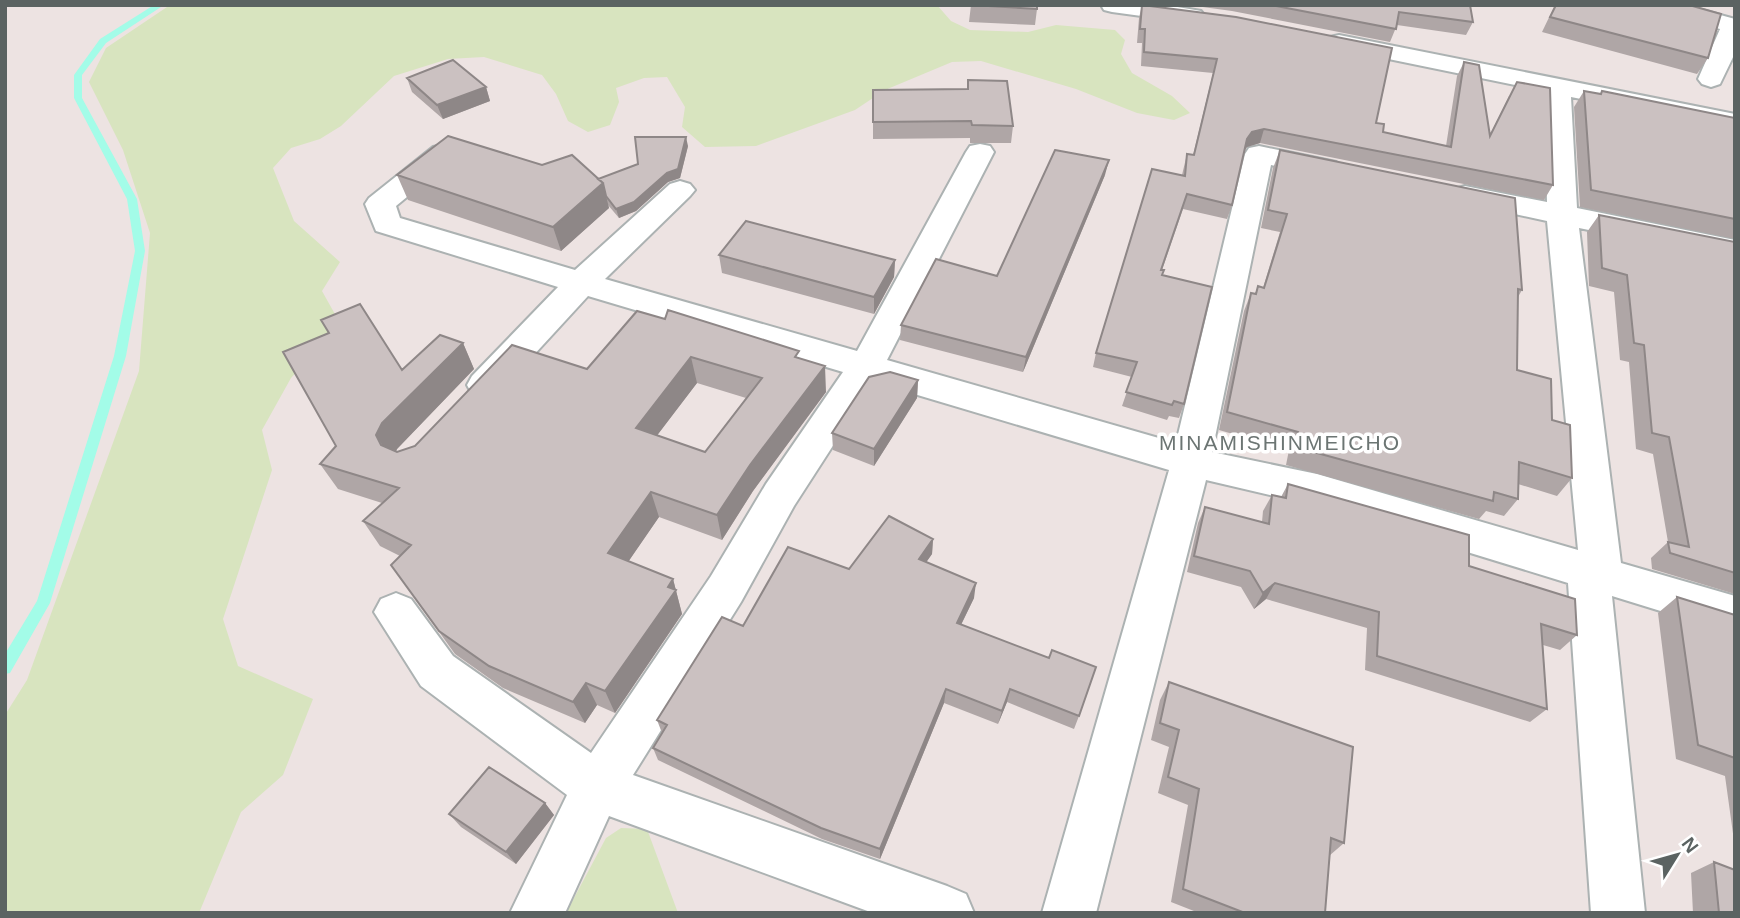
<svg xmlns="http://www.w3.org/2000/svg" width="1740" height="918" font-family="Helvetica,sans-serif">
  <rect width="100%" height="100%" fill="#ede3e2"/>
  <!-- green -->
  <path fill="#d8e4bf" d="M170,5H937L951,21L970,30L1028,32L1056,25L1115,30L1125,40L1121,54L1132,73L1172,96L1190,113L1174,120L1137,113L1076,89L981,61L952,62L885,90L855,110L756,146L705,147L682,127L685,107L667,77L644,78L616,88L619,102L610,125L588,132L568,121L556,94L542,75L484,57L448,59L394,76L341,126L320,139L291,148L273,168L294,221L340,262L322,291L336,316L327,338L291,378L262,430L272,470L223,619L238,666L313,699L283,775L241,812L199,913H5V715L27,680L139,371L150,233L123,150L89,82L106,48Z
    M621,828L647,829L678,913H566L606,838Z"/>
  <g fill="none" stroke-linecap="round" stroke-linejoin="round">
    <!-- stream -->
    <path fill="#a3fce8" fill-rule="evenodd" d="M154,5H164L106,43L82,75V98L137,199L145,251L126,356L50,603L10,673L5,674V654L37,601L114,356L135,251L127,199L74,98V75L100,39Z"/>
    <defs>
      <path id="minor" d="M1101,5H1166L1201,11L1205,16L1201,21L1193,23L1112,12L1104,10Z
        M1645,5H1684L1735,19V53L1720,84L1711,87L1702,84L1698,79L1720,29L1648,10Z
        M1339,35L1735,114V130L1571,97L1577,208L1735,240V260L1579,228L1621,563L1735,596V634L1612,596L1645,913H1591L1568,583L1317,506L1206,480L1096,913H1042L1169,470L874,382L794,506L741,602L633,775L947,886L966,894L974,913H873L609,816L565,913H510L567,795L421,686L374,612L381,599L396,593L411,599L453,656L591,753L711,576L766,484L843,372L588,296L498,394L485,398L472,394L467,385L472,376L558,287L376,231L365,204L369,198L433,147L443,145L453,147L457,153L453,159L396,206L400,218L575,270L670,184L680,181L690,184L695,190L690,196L605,279L857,351L966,152L970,146L980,144L990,146L994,152L887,360L1176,443L1245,154L1249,148L1259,146L1336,162L1340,168L1336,174L1326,177L1271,165L1212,452L1317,474L1578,550L1547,221L1455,201L1450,195L1455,189L1465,186L1547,202L1544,91L1330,47L1327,42L1330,37Z"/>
    </defs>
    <!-- minor casing -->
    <use href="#minor" stroke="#acb2b2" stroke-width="4"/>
    <!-- minor -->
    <use href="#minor" fill="#fff" fill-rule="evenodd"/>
  </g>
  <!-- wall -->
  <path fill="#afa6a6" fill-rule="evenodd" d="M971,5L1037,9L1035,25L969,22Z
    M1142,5L1376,123L1383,132L1446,146L1457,76L1464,62L1490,135L1509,96L1553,185L1544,200L1260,143L1247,147L1245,150L1232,205L1227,219L1183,209L1162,270V275L1184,404L1179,418L1169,416L1167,420L1122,406L1132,377L1093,367L1096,353L1182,175L1187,154L1193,155L1213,73L1141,66L1142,43H1137L1139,18Z
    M1188,5H1470L1473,22L1466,35L1397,25L1390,42L1232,11Z
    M1555,5L1708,58L1697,74L1542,32Z
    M407,78L486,87L490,101L443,119L412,92Z
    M968,80L1013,126L1011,143H970V138L873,139V90L967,89Z
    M1584,91L1735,118V239L1580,207L1574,107Z
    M688,146L680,178L668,182L636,211L619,218L608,205L609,208L561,251L408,200L397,175L542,165L598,179Z
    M1280,150L1522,290L1518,297L1517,370L1552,420L1572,478L1557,496L1518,484V499L1504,516L1486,511L1479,519L1286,465L1289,450L1219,430L1244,311L1251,293L1255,294L1258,286L1263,288L1280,232L1261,228L1273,168Z
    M1105,175L1023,372L900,340L901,325L997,276Z
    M1599,215L1735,242V594L1652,569L1651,558L1668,542L1653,454L1636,449L1629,362L1620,360L1614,292L1589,286L1587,232Z
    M719,255L895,260L894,277L874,314L722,273Z
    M637,311L799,358L826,392L753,491L722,540L659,517L628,562L673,579L682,614L615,713L597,705L585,723L503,688L455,654L391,565L400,556L380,546L363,521L382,503L338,489L320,464L336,446L329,333L321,320L402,370L463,343L474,369L397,449L396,451L397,452L415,446L587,369ZM697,383L746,398L705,452L657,435Z
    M918,380L917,398L874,466L833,450L832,433Z
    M1288,484L1469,566L1577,635L1560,650L1543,645L1547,709L1530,722L1365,670L1367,628L1266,599L1254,609L1241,587L1187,572L1198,523L1205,507L1262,522L1263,511L1272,495L1281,497Z
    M933,539L932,554L926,562L974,598L961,625L1079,716L1074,729L1007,702L998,724L944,703L880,859L822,839L658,760L653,748L662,733L657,720L743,626L849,569Z
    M1677,597L1735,615V848L1725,776L1676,759L1658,613Z
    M1169,682L1344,843L1329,856L1325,913H1199L1171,902L1188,805L1158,793L1169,747L1151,740L1160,700Z
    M545,803L554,815L516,864L461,827L449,814Z
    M1714,862L1735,913H1693L1691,873Z"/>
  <!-- shaded-wall -->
  <path fill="#8e8787" d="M486,87L490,101L443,119L437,105Z
    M1264,129L1260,143L1247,147L1242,153L1247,139L1252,132Z
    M686,137L688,146L680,178L668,182L636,211L619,218L616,209Z
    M1109,160L1105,175L1023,372L1026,357Z
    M603,183L609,208L561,251L553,227Z
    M895,260L894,277L874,314V297Z
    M463,343L474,369L397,449L392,461L376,435L382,423Z
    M691,357L697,383L643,454L636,428Z
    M825,366L826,392L753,491L722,540L717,515L750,465Z
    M918,380L917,398L874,466V449Z
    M651,492L659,517L617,578L608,553Z
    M933,539L932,554L918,574L919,559Z
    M673,579L682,614L615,713L605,691Z
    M976,583L974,598L955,637L957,623Z
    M1275,583L1266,599L1254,609L1263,593Z
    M586,683L597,705L585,723L573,702Z
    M946,689L944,703L880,859V849Z
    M1010,689L1007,702L998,724L1002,711Z
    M545,803L554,815L516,864L506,852Z"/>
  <!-- building -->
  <path fill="#cbc1c1" stroke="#8e8787" stroke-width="2" fill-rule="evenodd" d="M971,5H1037V9Z
    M1142,5L1236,17L1392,48L1376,123L1384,124L1383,132L1451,147L1464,62L1479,65L1490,136L1517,82L1550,88L1553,185L1264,129L1252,132L1247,139L1232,205L1187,194L1161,270H1164L1162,275L1212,287L1184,404L1174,401L1172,405L1126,392L1137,362L1096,353L1152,169L1185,176L1187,154L1194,155L1217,59L1144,52L1145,29H1140Z
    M1271,5H1470L1473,22L1399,12L1396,29Z
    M1556,5H1689L1721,14L1708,58L1550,17Z
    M453,60L486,87L437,105L407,78Z
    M968,80L1007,81L1013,126L972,125L971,121L873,122V90L968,89Z
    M1584,91L1601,94L1602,91L1735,118V219L1591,190Z
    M448,136L542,165L572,155L603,183L553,227L397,175Z
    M635,137H686L678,169L667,173L634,202L616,209L606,196L603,183L598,179L638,164Z
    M1055,150L1109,160L1026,357L901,325L936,259L997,276Z
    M1280,150L1515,198L1522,290L1518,289L1517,370L1551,379L1552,420L1570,425L1572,478L1519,462L1518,499L1494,492L1493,501L1295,447L1298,432L1227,412L1251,293L1256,294L1258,286L1264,288L1287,214L1268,210Z
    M1599,215L1735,242V573L1670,553L1668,542L1689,547L1669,437L1652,433L1644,345L1634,343L1627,275L1602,268Z
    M746,221L895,260L874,297L719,255Z
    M360,304L402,370L440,335L463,343L382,423L376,435L381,445L397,452L415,446L512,345L587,369L637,311L665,319L668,310L799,351L795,357L825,366L750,465L717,515L651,492L608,553L673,579L668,587L676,590L605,691L586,683L573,702L489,666L439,631L391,565L411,545L363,521L399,488L320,464L336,446L283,352L329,333L321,320ZM691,357L762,378L705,452L636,428Z
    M890,372L918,380L874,449L832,433L869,377Z
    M1288,484L1469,535V566L1575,599L1577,635L1541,624L1547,709L1377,656L1379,612L1275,583L1263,593L1250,571L1194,556L1205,507L1269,524L1272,495L1286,498Z
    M889,516L933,539L919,559L976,583L957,623L1049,658L1052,650L1096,667L1079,716L1010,689L1002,711L946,689L880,849L821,828L653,748L667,725L657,720L722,617L743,626L788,547L849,569Z
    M1677,597L1735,615V758L1698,745Z
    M1169,682L1353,747L1344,843L1331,838L1325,913H1245L1183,889L1199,789L1168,777L1179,730L1160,723Z
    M489,767L545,803L506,852L449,814Z
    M1714,862L1735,870V913H1719Z"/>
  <g text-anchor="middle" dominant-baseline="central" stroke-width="7" stroke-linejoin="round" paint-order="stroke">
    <!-- neighbourhood labels -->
    <g font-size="21" letter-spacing="2" fill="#6c7573" stroke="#fff">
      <text x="1280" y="442">MINAMISHINMEICHO</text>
    </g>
  </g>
  <!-- border -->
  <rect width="1740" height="918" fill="none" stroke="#5b6362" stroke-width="14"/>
  <!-- north arrow -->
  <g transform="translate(1677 855) rotate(53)" stroke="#ffffff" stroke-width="5" paint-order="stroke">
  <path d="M0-5L12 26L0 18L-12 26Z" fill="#5b6362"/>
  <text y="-10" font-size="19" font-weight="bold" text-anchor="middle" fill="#5b6362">N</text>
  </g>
</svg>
